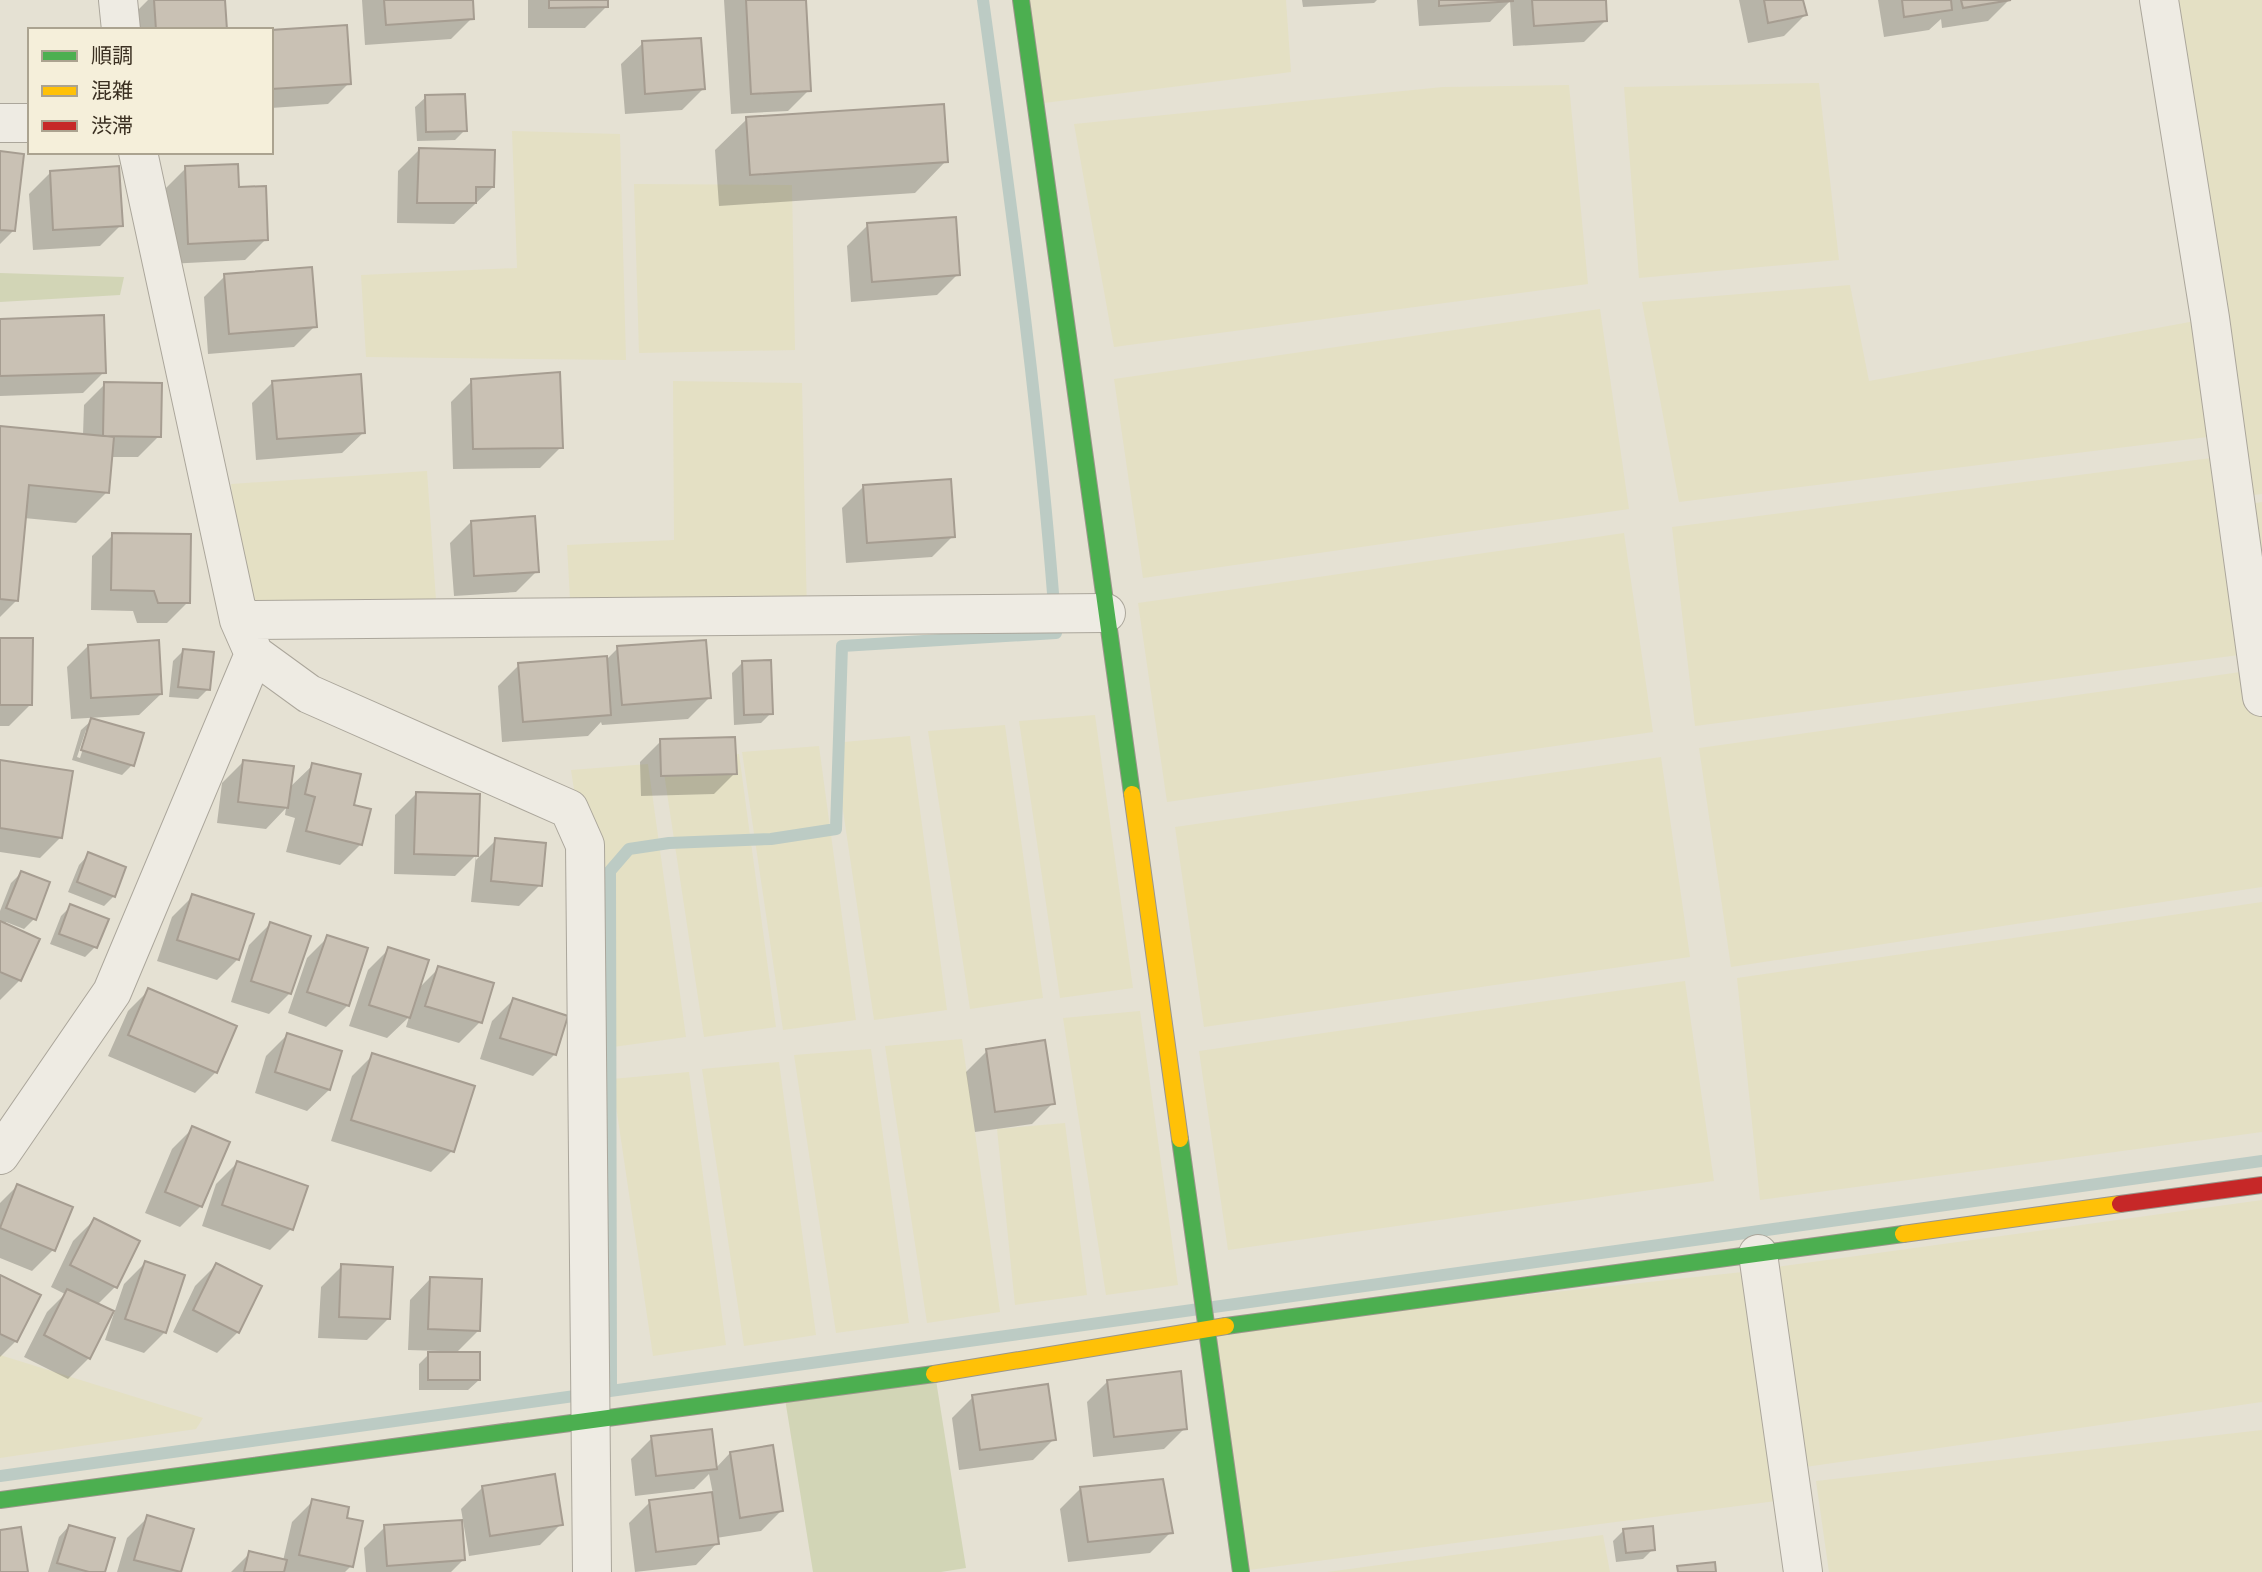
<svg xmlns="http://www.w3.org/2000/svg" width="2262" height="1572" font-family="Georgia,'Noto Sans JP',serif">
  <rect width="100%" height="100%" fill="#e5e1d3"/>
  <!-- farmland -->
  <path fill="#e4e0c4" d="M1021,0H1286L1291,72L1036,104Z
    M2157,0H2262V494L2235,497L2236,506L2262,502V652L1695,726L1672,527L2227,456L2224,435L1679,502L1642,302L1850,285L1869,381L2206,319Z
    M1819,83L1839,260L1639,278L1624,87Z
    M1569,85L1588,284L1114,347L1074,124L1443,87Z
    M512,131L620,134L626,360L366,357L361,275L517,268Z
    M634,184L792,185L795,350L639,353Z
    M1600,309L1629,509L1143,578L1114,379Z
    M673,381L802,383L807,615L571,617L567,545L674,540Z
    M427,471L436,600L246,601L231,484Z
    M1624,533L1653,732L1167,802L1138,603Z
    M2262,669V887L1731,967L1699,748Z
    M1095,715L1133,988L1060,998L1019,721Z
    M1005,725L1043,998L970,1009L928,731Z
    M910,736L947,1010L874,1020L833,743Z
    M819,746L856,1020L783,1030L742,752Z
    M739,754L776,1027L704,1037L662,760Z
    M1661,757L1690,957L1204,1027L1175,827Z
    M648,764L686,1037L613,1047L571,770Z
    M2262,902V1132L1760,1200L1737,978Z
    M1685,981L1714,1181L1228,1250L1199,1051Z
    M1140,1011L1178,1285L1106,1295L1063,1018Z
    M962,1039L1000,1312L927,1323L885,1046Z
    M871,1049L909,1323L836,1333L794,1055Z
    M779,1062L816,1335L744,1346L702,1069Z
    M689,1072L726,1345L653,1356L612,1079Z
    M1065,1123L1087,1295L1015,1305L997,1129Z
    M2262,1200V1402L1805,1467L1776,1267Z
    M1743,1272L1776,1501L1241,1571L1207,1329Z
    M0,1355L203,1418L196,1429L0,1458Z
    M2262,1430V1572H1829L1816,1481Z
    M1603,1535L1610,1572H1327Z"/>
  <!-- green -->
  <path fill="#d2d5b6" d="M0,273L124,277L120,295L0,302Z
    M935,1374L966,1568L941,1572H813L785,1399Z"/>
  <!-- shadow -->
  <path fill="#0003" fill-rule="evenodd" d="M148,0H223L225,30H134L133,15Z
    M362,0H471L472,18L451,39L365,45Z
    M528,0H606V7L585,28H528Z
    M724,0H804L809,90L788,111L731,114Z
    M1302,0H1377L1374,3L1303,7Z
    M1417,0H1604L1605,21L1584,42L1513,46L1510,1L1490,22L1419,26Z
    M1739,0H1802L1805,15L1784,36L1748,43Z
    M1878,0H2009L1988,21L1942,28L1941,19L1929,30L1884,37Z
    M271,32L349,83L328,104L271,108Z
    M643,43L703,89L682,110L625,114L621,64Z
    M426,97L465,130L455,140L417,141L415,107Z
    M747,119L946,161L915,193L719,206L715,150Z
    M419,150L493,187L454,224L397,223L398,171Z
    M0,153L13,231L0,244Z
    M186,168L238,189L266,239L245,260L168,264L165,189Z
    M50,173L121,225L100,246L33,250L29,194Z
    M868,225L958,274L937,295L851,302L847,246Z
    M225,276L315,326L294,347L208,354L204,297Z
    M0,320L104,372L83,393L0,396Z
    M472,381L561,447L540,468L453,469L451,402Z
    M273,382L364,432L342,453L256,460L252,403Z
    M105,384L159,436L138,457H110L107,492L76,523L24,518L17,600L0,617V427L83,435L84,405Z
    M863,487L953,536L932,557L846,563L842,508Z
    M471,522L537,571L516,592L454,596L450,543Z
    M113,535L188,602L167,623H137L133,611L91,610L92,556Z
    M0,639L30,705L9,726H0Z
    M88,646L161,694L139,715L71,719L67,667Z
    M618,648L709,698L688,719L602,725L601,722L588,736L502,742L498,686L519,665L608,658Z
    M183,651L208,689L198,699L169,697L173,661Z
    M743,662L771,713L761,723L734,725L732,673Z
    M92,720L132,765L122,775L72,760L81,730ZM86,730H89L80,758L77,757Z
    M661,741L735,773L714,794L641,796L640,762Z
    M0,761L61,837L40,858L0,852Z
    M243,762L289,788L313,765L352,806L361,844L340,865L286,852L295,818L285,815L286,808L266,829L217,823L222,783Z
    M416,794L478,796L476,860L496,840L540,885L519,906L471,902L476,855L455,876L394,874L395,815Z
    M89,854L114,896L104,906L68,892L79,865Z
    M21,873L34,919L24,929L6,922L20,980L0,1000V911L11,883Z
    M193,896L238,959L217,980L157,961L172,917Z
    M71,906L95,947L85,957L50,944L61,916Z
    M270,924L290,993L269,1014L231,1002L249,945Z
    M328,937L365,949L347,1006L326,1027L288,1013L307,958Z
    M389,949L418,989L439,968L480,1022L459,1043L406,1027L409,1017L387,1038L349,1026L368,970Z
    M149,990L216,1072L195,1093L108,1056L128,1011Z
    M513,1000L566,1017L554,1055L533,1076L480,1059L492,1021Z
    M287,1035L340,1052L329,1090L307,1111L255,1093L266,1056Z
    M987,1051L1053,1103L1032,1124L975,1132L966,1072Z
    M373,1055L452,1151L431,1172L331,1141L352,1076Z
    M193,1128L201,1206L180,1227L145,1213L172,1149Z
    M237,1163L291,1229L270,1250L202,1226L216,1184Z
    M17,1186L53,1250L32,1271L0,1258V1203Z
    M94,1220L115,1287L97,1305L89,1358L68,1379L24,1357L47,1312L65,1294L51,1287L73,1241Z
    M145,1263L165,1332L144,1353L105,1340L124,1284Z
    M216,1265L238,1332L217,1353L173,1332L195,1286Z
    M342,1266L388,1319L367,1340L318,1338L321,1287Z
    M0,1277L38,1296L16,1341L0,1357Z
    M431,1278L478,1331L455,1354L479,1380L468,1390H419V1364L429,1354H440V1351L408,1350L410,1300Z
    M1108,1381L1185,1428L1164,1449L1093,1457L1087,1402Z
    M973,1397L1054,1439L1033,1460L959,1470L952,1418Z
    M652,1438L715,1469L730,1453L782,1510L761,1531L716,1538L717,1543L696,1565L635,1572L629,1523L650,1502L713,1494L709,1474L694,1489L635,1496L631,1459Z
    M482,1488L561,1524L540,1545L469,1556L461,1509Z
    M1081,1488L1171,1532L1150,1553L1068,1562L1060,1509Z
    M313,1501L345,1519L351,1566L345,1572H231L250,1553L283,1561L292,1522Z
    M148,1517L192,1531L179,1572H117L127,1538Z
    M69,1526L103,1572H48L59,1537Z
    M385,1527L463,1560L451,1572H366L364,1548Z
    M1623,1531L1653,1549L1643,1559L1616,1562L1613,1541Z"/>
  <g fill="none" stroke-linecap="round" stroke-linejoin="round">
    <!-- stream -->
    <path stroke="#bccbc4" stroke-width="12" d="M611,1390L610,871L629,849L669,843L771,839L836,829L842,646L1056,633C1041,421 1012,211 983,0
      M0,1476L2262,1161"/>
  </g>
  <!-- building -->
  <path fill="#c9c1b4" stroke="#a69d91" stroke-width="2" d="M154,0H225L227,30H156Z
    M384,0H473L474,19L386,25Z
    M549,0H608V7L549,8Z
    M746,0H806L811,91L751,94Z
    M1439,0H1513V1L1439,6Z
    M1532,0H1606L1607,21L1534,26Z
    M1764,0H1803L1807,15L1768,23Z
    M1902,0H1951L1952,10L1904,17Z
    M1961,0H2011L1963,8Z
    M347,25L351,84L271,89V30Z
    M701,38L705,89L645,94L642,41Z
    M465,94L467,131L426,132L425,95Z
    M944,104L948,162L750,175L746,117Z
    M419,148L495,150L494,187H476V203H417Z
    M0,151L24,154L15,231L0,230Z
    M238,164L239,187L266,186L268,240L188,244L185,166Z
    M119,166L123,226L53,230L50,171Z
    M956,217L960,275L872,282L867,223Z
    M312,267L317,327L229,334L224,274Z
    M104,315L106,373L0,376V319Z
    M560,372L563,448L473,449L471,379Z
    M361,374L365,433L277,439L272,381Z
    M104,382L162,383L161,437L103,436Z
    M0,426L114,437L109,493L29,485L18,601L0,599Z
    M951,479L955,537L867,543L863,485Z
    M535,516L539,572L474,576L471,521Z
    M112,533L191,534L190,603H158L154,591L111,590Z
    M0,638H33L32,705H0Z
    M159,640L162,694L91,698L88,645Z
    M706,640L711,698L622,705L617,646Z
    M183,649L214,652L210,690L178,687Z
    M607,656L611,715L523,722L518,663Z
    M771,660L773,714L744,715L742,661Z
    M91,718L144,733L134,766L81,750Z
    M735,737L737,774L661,776L660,739Z
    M0,760L73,771L62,838L0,828Z
    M243,760L294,766L288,808L238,802Z
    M312,763L361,774L354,805L371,809L362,845L306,831L315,797L305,794Z
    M416,792L480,794L478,856L414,854Z
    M495,838L546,843L542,886L491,881Z
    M88,852L126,867L115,897L77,882Z
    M21,871L50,882L36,920L6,908Z
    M192,894L254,914L239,960L177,940Z
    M70,904L109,919L97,948L59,934Z
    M0,921L40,939L21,981L0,972Z
    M270,922L311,936L291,994L251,981Z
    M327,935L368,948L349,1006L307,992Z
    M388,947L429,960L410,1018L369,1005Z
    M438,966L494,983L482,1023L425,1006Z
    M148,988L237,1026L217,1073L128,1035Z
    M513,998L568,1016L556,1055L500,1038Z
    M287,1033L342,1051L330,1090L275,1072Z
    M1045,1040L1055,1104L995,1112L986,1049Z
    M372,1053L475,1086L454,1152L351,1120Z
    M192,1126L230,1142L202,1207L165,1192Z
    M237,1161L308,1186L293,1230L222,1205Z
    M17,1184L73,1207L55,1251L0,1228Z
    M94,1218L140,1241L117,1288L70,1265Z
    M145,1261L185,1275L166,1333L125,1319Z
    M216,1263L262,1286L239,1333L193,1310Z
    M341,1264L393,1267L390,1319L339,1317Z
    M0,1275L41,1295L17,1342L0,1334Z
    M430,1277L482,1279L480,1331L428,1329Z
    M67,1289L114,1311L90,1359L44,1335Z
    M428,1352H480V1380H428Z
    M1181,1371L1187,1429L1114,1437L1107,1380Z
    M1048,1384L1056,1440L980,1450L972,1395Z
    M712,1429L717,1469L656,1476L651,1436Z
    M773,1445L783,1511L740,1518L730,1452Z
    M555,1474L563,1525L490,1536L482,1486Z
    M1163,1479L1173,1533L1088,1542L1080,1487Z
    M712,1492L719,1544L656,1552L649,1500Z
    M312,1499L349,1507L347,1518L363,1521L353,1567L299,1555Z
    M147,1515L194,1529L181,1572L134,1560Z
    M462,1520L465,1560L387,1566L384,1525Z
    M69,1525L115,1538L105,1572H89L57,1563Z
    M1653,1526L1655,1550L1626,1553L1623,1529Z
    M21,1527L28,1572H0V1530Z
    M249,1551L287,1560L284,1572H244Z
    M1715,1562L1716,1572H1678L1677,1566Z"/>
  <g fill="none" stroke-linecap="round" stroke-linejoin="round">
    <defs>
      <path id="street" d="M118,0L121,30
        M2159,0L2210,318L2262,697
        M0,123H30
        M138,152L239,620L254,654L309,694L569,809L585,845L592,1572
        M239,620L1106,613
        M0,1155L112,992L254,654
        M1758,1254L1803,1572"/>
      <path id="fast" d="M1021,0L1132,794
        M1180,1139L1241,1572
        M1226,1326L1903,1234
        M0,1500L934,1374"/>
      <path id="slow" d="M1132,794L1180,1139
        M1903,1234L2120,1204
        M934,1374L1226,1326"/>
      <path id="jam" d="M2120,1204L2262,1185"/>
    </defs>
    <!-- street casing -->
    <use href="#street" stroke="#aba69b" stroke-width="40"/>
    <!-- fast casing -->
    <use href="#fast" stroke="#9b968b" stroke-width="18"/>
    <!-- slow casing -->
    <use href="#slow" stroke="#9b968b" stroke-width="18"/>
    <!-- jam casing -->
    <use href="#jam" stroke="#9b968b" stroke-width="18"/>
    <!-- street -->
    <use href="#street" stroke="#eeebe3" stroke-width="38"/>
    <!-- fast -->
    <use href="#fast" stroke="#4caf50" stroke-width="16"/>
    <!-- slow -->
    <use href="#slow" stroke="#ffc107" stroke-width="16"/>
    <!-- jam -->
    <use href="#jam" stroke="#c62828" stroke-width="16"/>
  </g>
  <!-- legend -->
  <rect x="28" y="28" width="245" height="126" fill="#f5efda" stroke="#aba390" stroke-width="2"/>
  <rect x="42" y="51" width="35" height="10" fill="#4caf50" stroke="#aba390" stroke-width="2"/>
  <text x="91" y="63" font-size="21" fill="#3b3022">順調</text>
  <rect x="42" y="86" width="35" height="10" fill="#ffc107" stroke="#aba390" stroke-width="2"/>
  <text x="91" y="98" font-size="21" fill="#3b3022">混雑</text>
  <rect x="42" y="121" width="35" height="10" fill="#c62828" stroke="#aba390" stroke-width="2"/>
  <text x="91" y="133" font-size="21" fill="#3b3022">渋滞</text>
</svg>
